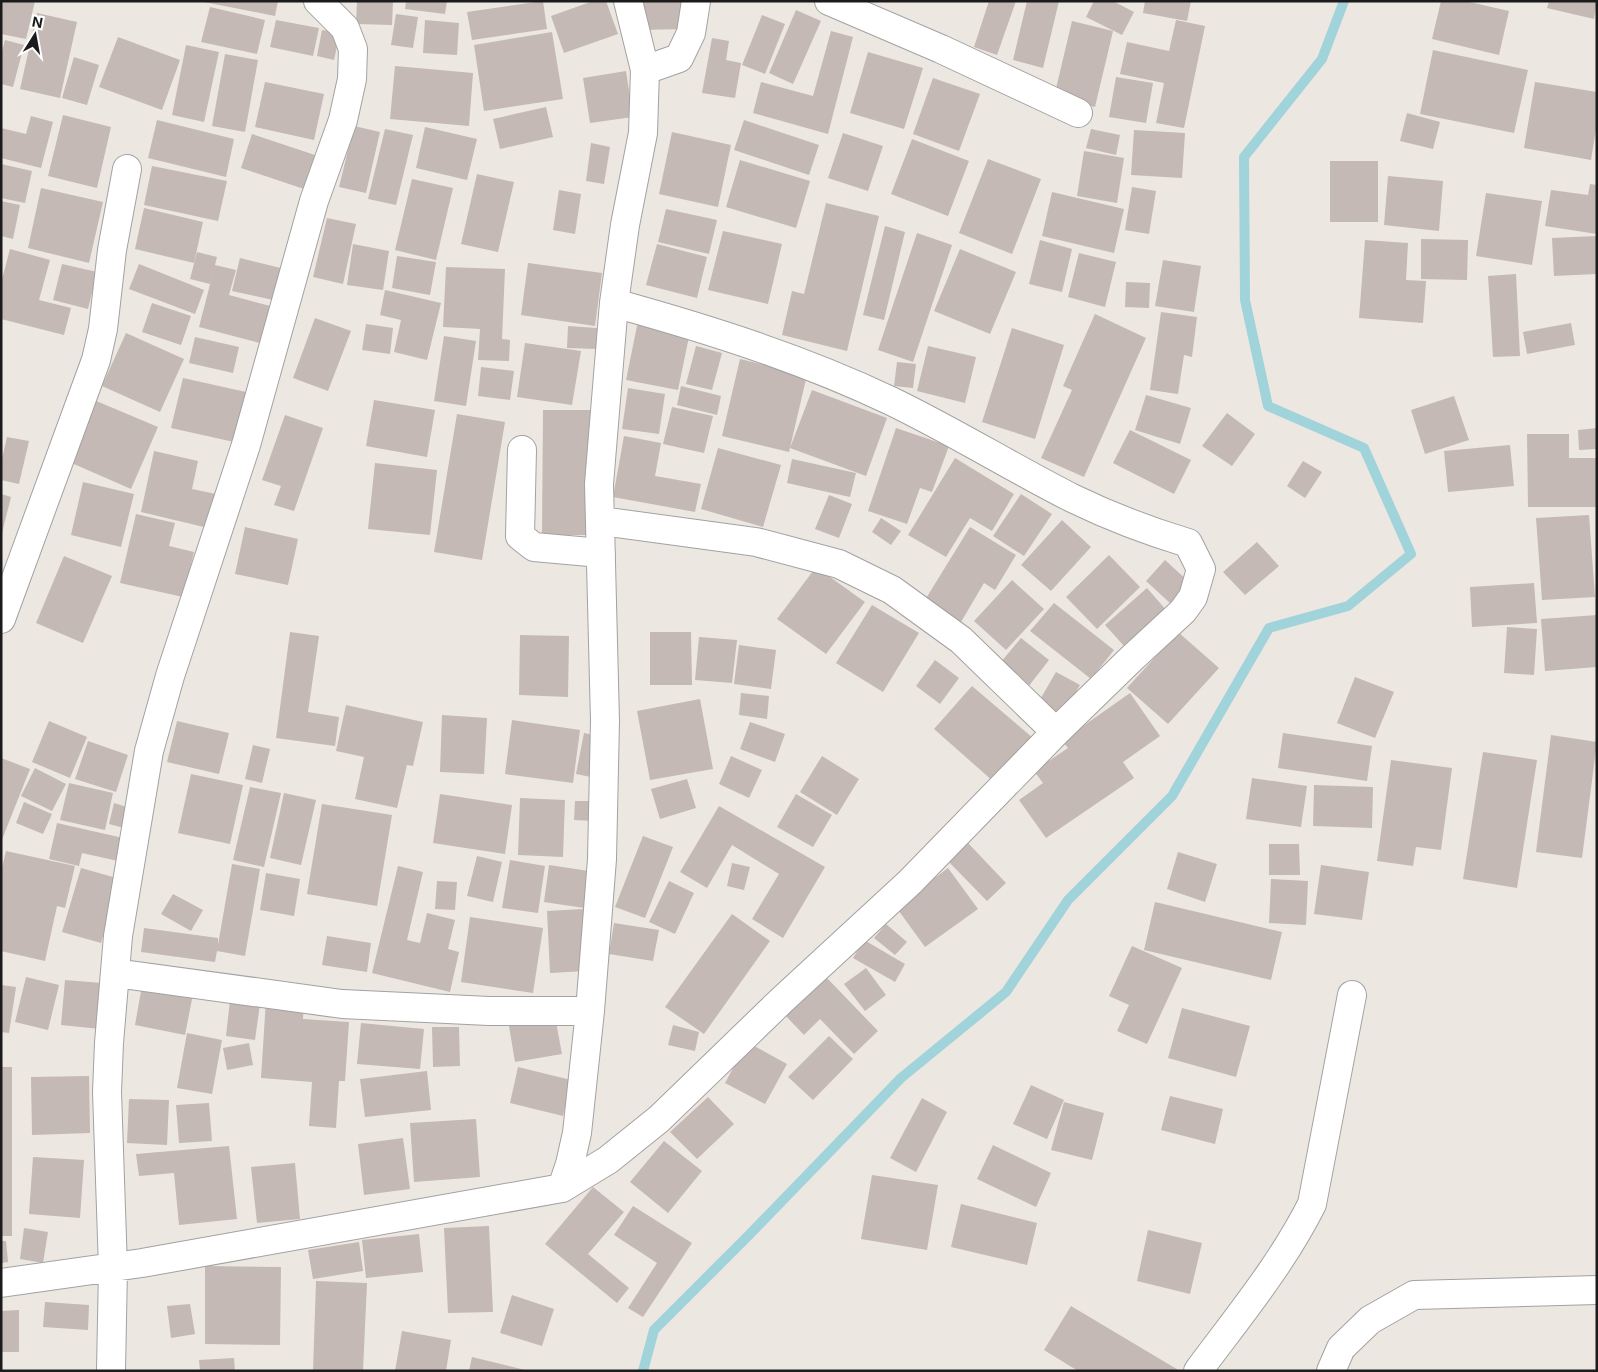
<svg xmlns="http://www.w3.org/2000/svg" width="1598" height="1372" font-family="Inter,sans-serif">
  <rect width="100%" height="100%" fill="#ede7e1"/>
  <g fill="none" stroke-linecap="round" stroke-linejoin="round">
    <!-- stream -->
    <path stroke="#a1d4da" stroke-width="10" d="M643,1371L654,1330L749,1235L901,1078L1006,992L1068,900L1172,796L1269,628L1348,606L1411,554L1364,448L1268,406L1245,300L1244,157L1322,59L1344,1"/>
  </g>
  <!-- building -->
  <path fill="#c4b9b4" d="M1,1H35L26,39L1,34Z
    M199,1H278L275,16Z
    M357,1H393L392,25L356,24Z
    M406,1H447L445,14L405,9Z
    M543,1L547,29L472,40L467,12Z
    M593,1H606L618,34L564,53L551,16Z
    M638,1H686V29L639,30Z
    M989,1H1016L997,55L974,47Z
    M1027,1H1059L1043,68L1013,60Z
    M1094,1H1113L1134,12L1122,35L1086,17Z
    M1145,1H1191L1187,21L1143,13Z
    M1441,1H1465L1509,11L1499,55L1432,39Z
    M1549,1H1597L1594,19L1547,8Z
    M210,7L265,20L257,54L201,42Z
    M796,10L821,21L793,84L769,73Z
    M37,13L77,22L60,98L20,89Z
    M396,14L418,17L413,48L391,45Z
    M762,15L785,24L765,74L742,65Z
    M276,20L319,28L313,56L270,47Z
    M425,20L459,23L457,55L423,53Z
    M1176,20L1205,26L1184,128L1156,123L1164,83L1120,74L1127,42L1169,51Z
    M1072,21L1113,31L1095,107L1054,97Z
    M322,30L340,33L334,60L317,56Z
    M831,31L853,37L828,134L753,113L761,82L813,96Z
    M552,32L563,99L484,111L474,45Z
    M118,37L180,60L162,110L99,87Z
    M712,38L729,41L726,60L741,63L735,98L702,93Z
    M5,40L24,45L13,87L1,84V55Z
    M186,45L219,52L204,122L172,115Z
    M1433,50L1528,70L1514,133L1420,114Z
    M868,52L923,68L904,129L850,113Z
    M225,54L258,60L245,132L212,126Z
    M74,57L99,65L87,105L62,98Z
    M395,66L473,73L469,126L390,119Z
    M626,71L633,117L590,123L583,78Z
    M1116,77L1153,83L1146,123L1109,117Z
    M933,78L980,94L959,151L913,134Z
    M265,82L324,94L314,140L255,127Z
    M1535,82L1597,92V123L1591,160L1524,148Z
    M546,107L553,137L500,149L493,119Z
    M1407,113L1440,122L1433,149L1400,141Z
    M63,115L111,127L97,188L48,176Z
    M31,116L53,122L41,168L1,158V128L26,134Z
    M157,120L234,139L226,177L148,158Z
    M744,120L819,145L809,175L734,150Z
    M354,126L380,132L366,193L339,187Z
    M425,127L477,139L467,180L416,168Z
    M385,129L413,135L396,205L368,199Z
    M1091,129L1120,135L1116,155L1086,148Z
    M1134,130L1185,133L1182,178L1131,175Z
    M672,132L731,145L718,207L659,194Z
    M843,133L883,146L868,191L828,178Z
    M252,134L318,156L307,190L241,168Z
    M912,139L969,161L948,216L891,194Z
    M591,143L610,147L604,184L586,181Z
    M1084,151L1124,158L1117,203L1077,196Z
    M988,159L1041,179L1012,254L959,233Z
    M740,160L810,181L796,228L726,207Z
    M1330,161H1378V222H1330Z
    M1,164L32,171L25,203L1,198Z
    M152,166L227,181L218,221L144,205Z
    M477,174L514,182L498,252L461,244Z
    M1388,176L1443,181L1439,231L1384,225Z
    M412,179L453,188L436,260L395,250Z
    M1590,184L1597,185V234L1545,226L1551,190L1588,195Z
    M1132,187L1156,191L1149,234L1125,230Z
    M41,188L103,202L89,263L28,248Z
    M559,190L581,194L575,234L553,230Z
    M1052,192L1124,209L1114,253L1042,236Z
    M1486,193L1542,201L1532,265L1476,256Z
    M1,201L20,205L13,239L1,236Z
    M826,203L879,216L847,351L782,335L792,291L804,294Z
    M144,208L203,222L194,263L135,249Z
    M666,209L717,220L709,254L658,242Z
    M327,218L356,224L343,284L313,277Z
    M885,226L905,232L884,320L863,315Z
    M723,231L782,244L768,304L708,290Z
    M917,233L952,245L913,362L878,350Z
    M1597,236V274L1554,276L1552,238Z
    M1421,239L1468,240L1467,280L1421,279Z
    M1040,240L1072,249L1062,292L1029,284Z
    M1365,240L1408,243L1406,280L1426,281L1423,323L1359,318Z
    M353,244L389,251L383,290L347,285Z
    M657,244L707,257L697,298L646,285Z
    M10,249L50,260L39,300L71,308L64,335L1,319V283Z
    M960,249L1016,272L990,334L934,311Z
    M197,252L217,257L215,265L236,270L229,295L274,307L264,344L199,327L213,273L210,284L190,279Z
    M1079,253L1116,262L1105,307L1068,297Z
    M397,256L436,262L430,295L392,288Z
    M240,258L289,270L282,302L232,291Z
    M1163,260L1201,266L1194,312L1155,306Z
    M528,263L602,273L595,326L521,315Z
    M62,264L97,272L88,309L53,300Z
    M139,264L204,290L195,314L129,289Z
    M446,267L505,269L502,339L510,340L509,361L478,360L480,329L443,327Z
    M1516,274L1520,356L1493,357L1488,276Z
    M1126,282L1150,283L1149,308L1125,307Z
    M385,290L441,303L427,360L394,352L401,320L380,315Z
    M152,303L191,316L181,345L142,332Z
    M1161,312L1197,317L1192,357L1184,355L1178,394L1150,390Z
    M1095,314L1146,338L1084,477L1041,458L1072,390L1063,386Z
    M315,318L351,331L328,391L293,378Z
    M638,321L690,332L678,390L626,380Z
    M1571,323L1575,345L1527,354L1523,332Z
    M366,324L393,328L390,354L362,350Z
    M568,326L597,328L596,349L567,348Z
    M1012,328L1064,345L1035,439L982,422Z
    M126,333L184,359L160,412L102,386Z
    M444,336L476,341L466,406L434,401Z
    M195,337L239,347L233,373L189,363Z
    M525,343L581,351L572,405L517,397Z
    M696,346L722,353L712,390L686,384Z
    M928,346L976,357L965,403L917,391Z
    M740,359L807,375L789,452L722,436Z
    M897,362L916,364L913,388L894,386Z
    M481,367L514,371L510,400L478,396Z
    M183,378L246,392L234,442L171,428Z
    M681,386L721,396L717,415L677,405Z
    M628,388L665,394L659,434L622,429Z
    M812,390L887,418L866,476L790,448Z
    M1146,395L1191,408L1180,444L1135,430Z
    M1454,396L1469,440L1425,454L1411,410Z
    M94,400L158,427L131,489L67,461Z
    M374,400L435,410L427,457L366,446Z
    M672,407L713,416L704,453L663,444Z
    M543,410H593L592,535H542Z
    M1227,413L1255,434L1232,466L1202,446Z
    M457,414L505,422L482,560L434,552Z
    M285,415L323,428L294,511L274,505L281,486L262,480Z
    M896,428L949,446L932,492L920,488L907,524L868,511Z
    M1597,428V449L1579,450L1578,430Z
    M1130,430L1191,460L1174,494L1113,463Z
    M1527,434H1569V458H1597V507H1528Z
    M624,436L661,443L655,476L701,484L695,512L613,497Z
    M7,437L29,441L19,484L1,480V463Z
    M1510,445L1514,486L1448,492L1444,451Z
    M718,448L781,465L763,527L701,509Z
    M154,451L198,461L192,489L216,494L208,528L141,512Z
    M955,458L1014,494L992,531L970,518L946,557L908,535Z
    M792,459L856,473L850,497L787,483Z
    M1303,461L1322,472L1305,498L1287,486Z
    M375,463L437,470L430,535L368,529Z
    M83,482L134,494L121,547L71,535Z
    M1,494L11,497L2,533H1Z
    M1021,494L1052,514L1024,556L993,536Z
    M829,495L852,504L839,538L815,529Z
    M136,514L175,523L169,546L194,552L183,597L120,583Z
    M1589,515L1595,597L1542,600L1536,518Z
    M881,518L901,531L891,545L872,532Z
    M1062,520L1091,547L1051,591L1021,565Z
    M245,527L298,539L288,585L235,574Z
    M970,527L1016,555L995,590L984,583L961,622L925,600Z
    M1257,542L1279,566L1245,595L1223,572Z
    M1109,555L1140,587L1097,629L1066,597Z
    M64,556L112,576L83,643L36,623Z
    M1165,560L1189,582L1170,603L1146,581Z
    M816,567L865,602L826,654L777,619Z
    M1012,580L1044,609L1006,650L974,621Z
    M1534,583L1537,623L1472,627L1470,587Z
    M1147,588L1167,611L1125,647L1105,625Z
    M1054,603L1114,650L1091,679L1030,631Z
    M872,605L919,633L883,692L836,663Z
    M1597,615V667L1545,671L1541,619Z
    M1507,627L1537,629L1534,675L1504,673Z
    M290,632L319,636L308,712L339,717L335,746L276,738Z
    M650,632H691L692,685H650Z
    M1178,632L1219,668L1168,724L1127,688Z
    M520,635L569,636L568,697L519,695Z
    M699,637L737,640L732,683L695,680Z
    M1021,638L1049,660L1025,691L996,668Z
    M739,645L776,650L771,689L734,684Z
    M935,660L959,678L940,704L916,686Z
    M1056,672L1080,685L1059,721L1035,708Z
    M1355,677L1394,692L1375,738L1337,723Z
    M972,686L1033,738L994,782L934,729Z
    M741,693L769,696L767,719L739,715Z
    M1130,693L1160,736L1123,762L1134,778L1046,838L1019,800L1043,783L1034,771L1068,748L1062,741Z
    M700,699L713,769L650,780L637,711Z
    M346,705L423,722L413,766L407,765L397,808L355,799L364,757L336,751Z
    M442,715L487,718L484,774L440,772Z
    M512,720L580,730L573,783L505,774Z
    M49,721L87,737L70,778L32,762Z
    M177,721L229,733L219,774L167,762Z
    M750,722L785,734L775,762L740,749Z
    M584,733L599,736L591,777L576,774Z
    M1283,733L1372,746L1367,781L1278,768Z
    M1551,735L1597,742L1582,858L1536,852Z
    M88,741L128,755L116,792L75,779Z
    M253,745L270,749L262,783L245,779Z
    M1483,752L1537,760L1517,888L1463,879Z
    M731,756L762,770L749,798L719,784Z
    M822,756L859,779L837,815L800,792Z
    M1,758L30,769L1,842Z
    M1391,760L1452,768L1441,850L1416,847L1413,866L1377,861Z
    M35,768L66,784L52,811L21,796Z
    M191,774L243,785L230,844L178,833Z
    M1252,778L1307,786L1301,827L1246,819Z
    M687,779L696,808L660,819L651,789Z
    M69,783L113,793L105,830L60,820Z
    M1314,785L1373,787L1372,828L1313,826Z
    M250,787L281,793L264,867L233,860Z
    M284,793L316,800L301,865L270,858Z
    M440,794L512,805L505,854L433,843Z
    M796,794L832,815L813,847L777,827Z
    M520,798L565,800L563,857L518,855Z
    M575,801H597L596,821L574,820Z
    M24,802L52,814L43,834L16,823Z
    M114,803L130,808L124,828L109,824Z
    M322,804L392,815L377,906L307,894Z
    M719,806L825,867L783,938L752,919L779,874L732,845L707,888L680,872Z
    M57,823L123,838L118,861L82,853L79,866L49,859Z
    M643,836L673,847L645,918L615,907Z
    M968,843L1006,883L987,901L948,861Z
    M1269,844H1299L1300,875H1269Z
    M6,851L75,866L65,908L57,906L45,961L1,951V872Z
    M1178,852L1217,864L1205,902L1167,889Z
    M477,856L502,862L493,902L467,896Z
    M510,860L545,866L538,913L502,908Z
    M732,863L750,867L744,890L727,886Z
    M232,864L260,869L245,956L217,951L215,962L141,952L144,928L218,938V945Z
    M549,865L589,871L584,908L544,902Z
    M1321,865L1369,872L1362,920L1314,914Z
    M398,866L423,872L407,940L420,943L427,913L455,920L448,949L459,952L450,992L372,973Z
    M81,868L120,879L101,943L62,932Z
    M948,868L978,909L925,947L896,907Z
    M266,873L300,879L294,916L260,910Z
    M1271,879L1308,881L1306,925L1269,923Z
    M437,881L457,882L455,910L435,909Z
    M669,881L694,893L675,934L649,922Z
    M173,894L203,910L191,931L161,914Z
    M1155,902L1282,932L1271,980L1144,950Z
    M583,909L586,971L550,973L547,911Z
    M732,914L770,941L704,1034L665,1007Z
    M470,917L543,928L533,993L461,982Z
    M614,923L659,930L653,961L609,954Z
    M886,924L907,942L895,955L874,938Z
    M327,936L371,943L367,972L322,965Z
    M864,940L905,964L895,982L853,958Z
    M1132,946L1182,968L1147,1044L1117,1031L1129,1005L1109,996Z
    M866,968L886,995L865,1011L844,984Z
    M825,976L878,1031L854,1054L820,1019L804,1035L784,1014Z
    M26,977L59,985L48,1030L15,1022Z
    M65,980L114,984L110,1030L61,1025Z
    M143,980L194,989L185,1035L135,1025Z
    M1,985L16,987L9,1033L1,1032Z
    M230,1000L260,1004L255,1040L226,1036Z
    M266,1000L304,1002L303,1019L349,1022L345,1081H339L336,1128L309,1126L312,1082L261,1078Z
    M1182,1008L1250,1026L1236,1077L1168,1058Z
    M554,1011L562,1054L515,1062L508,1020Z
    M361,1023L424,1029L420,1069L357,1064Z
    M673,1025L699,1032L695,1051L668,1045Z
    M432,1027H459L460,1066L433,1067Z
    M187,1033L222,1040L212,1094L177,1088Z
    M829,1036L853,1059L813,1100L788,1077Z
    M747,1042L787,1064L765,1104L725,1083Z
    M249,1043L253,1065L227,1070L223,1048Z
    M1,1067H12V1236H1Z
    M518,1067L571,1080L563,1116L510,1103Z
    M427,1071L431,1110L365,1117L360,1079Z
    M89,1076L90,1133L32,1135L31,1077Z
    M1031,1085L1064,1100L1047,1139L1013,1124Z
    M1170,1096L1223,1109L1215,1144L1161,1130Z
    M708,1097L734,1124L697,1159L670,1132Z
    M922,1098L947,1112L916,1172L890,1158Z
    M129,1099L169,1100L167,1145L127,1143Z
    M1064,1102L1104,1113L1092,1160L1051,1150Z
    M209,1103L212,1141L179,1143L176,1105Z
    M476,1119L480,1177L414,1182L410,1123Z
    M403,1138L410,1189L364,1195L358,1144Z
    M664,1141L702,1171L668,1213L630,1182Z
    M993,1145L1051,1173L1036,1207L977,1179Z
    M229,1146L237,1219L179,1225L174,1173L139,1176L136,1154Z
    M33,1157L84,1160L80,1218L29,1214Z
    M295,1163L300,1219L257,1223L251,1167Z
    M872,1175L938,1185L927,1250L861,1239Z
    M593,1187L624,1212L588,1254L629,1288L617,1303L545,1244Z
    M961,1204L1037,1223L1027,1265L951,1247Z
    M633,1206L692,1243L643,1317L628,1308L657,1263L614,1235Z
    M489,1226L493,1312L448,1313L444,1228Z
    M24,1228L48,1232L43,1263L20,1259Z
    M1148,1230L1202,1243L1190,1294L1137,1281Z
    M419,1234L423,1272L366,1278L362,1240Z
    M1,1241H6L8,1262L1,1263Z
    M359,1242L363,1271L313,1279L308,1250Z
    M205,1266L281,1267L280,1345L205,1344Z
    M316,1281L367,1283L363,1371H313Z
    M512,1295L554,1309L542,1346L500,1333Z
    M45,1302L89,1305L88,1330L43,1327Z
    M190,1304L195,1334L171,1338L167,1306Z
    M1071,1306L1180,1371H1078L1044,1350Z
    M19,1310V1352H1V1311Z
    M402,1331L451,1340L446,1371H395Z
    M472,1357L525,1370V1371H469Z
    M234,1358L235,1371H200L199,1360Z"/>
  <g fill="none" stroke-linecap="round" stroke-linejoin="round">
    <defs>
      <path id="minor" d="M628,1L645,70
        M829,1L941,49L1078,113
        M522,450L520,536L534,547L601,553
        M601,521L756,542L839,564L892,590L961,640L1056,732
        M1,619L96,360L103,329L112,250L127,169
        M115,973L342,1004L489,1011H590
        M562,1188L570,1164L577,1133L590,1011L602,859L605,721L599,484L614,303L625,225L643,133L645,70L679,58L691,33L696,1
        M1,1283L142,1263L562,1188L608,1160L659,1119L782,1000L910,882L1056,732L1131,659L1183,611L1193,597L1201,569L1188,543C1148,531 1109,516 1072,498C1011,467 953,431 891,401C803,359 708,329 614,303
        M111,1371L113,1268L107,1092L109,1043L118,936L149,751L170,676L246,445L314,201L343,120L352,79L353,49L345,28L318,1
        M1198,1371C1238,1317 1282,1264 1312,1204L1352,995
        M1331,1371L1341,1348L1370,1320L1414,1295L1597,1290"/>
    </defs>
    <!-- minor casing -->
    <use href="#minor" stroke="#a2a2a2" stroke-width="30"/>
    <!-- minor -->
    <use href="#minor" stroke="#fff" stroke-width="28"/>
  </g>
  <!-- border -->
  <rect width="1598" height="1372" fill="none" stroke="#1b1b1b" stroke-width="5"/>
  <!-- north arrow -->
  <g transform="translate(35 35) rotate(11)" stroke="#ffffff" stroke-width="4" paint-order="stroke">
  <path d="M0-4L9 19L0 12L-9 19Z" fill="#1b1b1b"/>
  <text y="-8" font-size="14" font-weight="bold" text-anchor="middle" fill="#1b1b1b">N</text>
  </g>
</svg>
